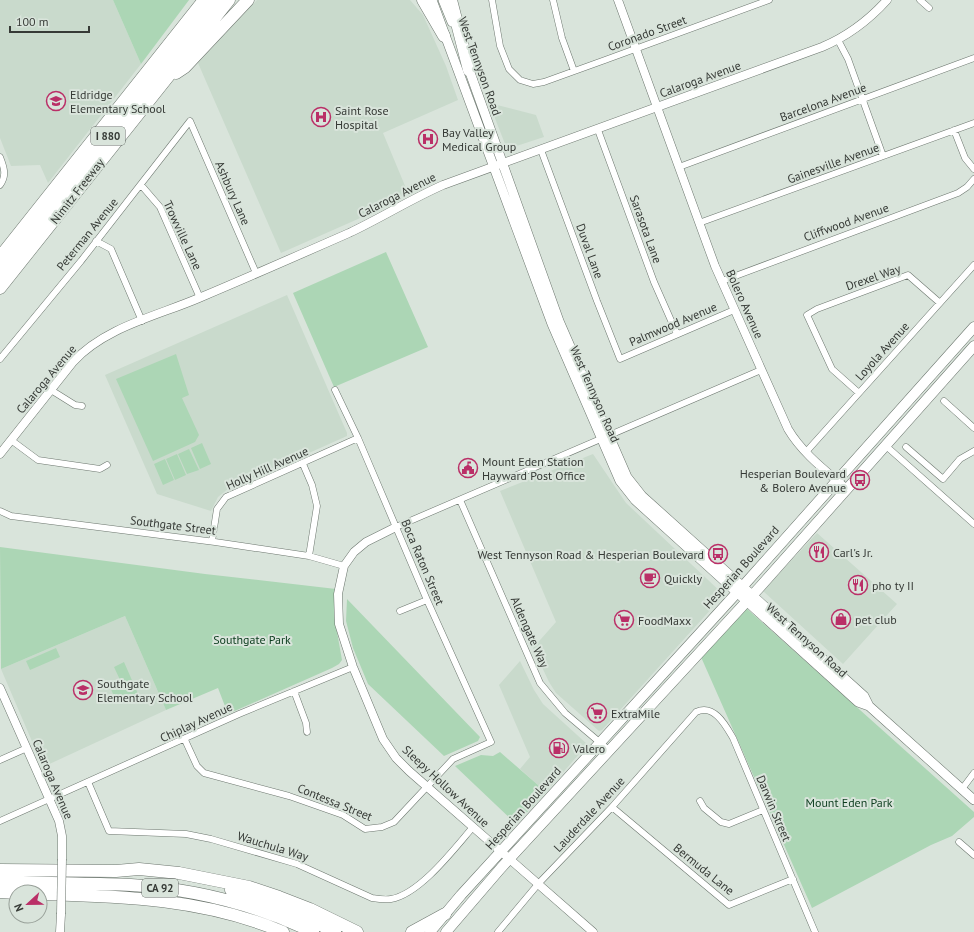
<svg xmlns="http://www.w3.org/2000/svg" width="974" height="932" font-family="'PT Sans',sans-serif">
  <rect width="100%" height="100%" fill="#d9e4db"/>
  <!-- built -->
  <path fill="#c9dacc" d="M0,0H113L141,64L48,183L40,165L11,166L0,138Z
    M257,0H410L423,15L446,66L458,100L383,133L408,193L358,219L281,253L198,63Z
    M489,103L536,115L544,137L507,149Z
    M287,295L347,433V436L228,489L218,497L211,511L157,494L105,375Z
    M593,454L626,503L723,594L722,597L602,730L599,731L556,693L549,682L533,648L556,622L500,491Z
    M817,533L897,604L843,664L763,591Z
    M125,616L166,710L43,767L1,669Z
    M520,661L534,690L543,704L587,744L586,746L546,792L520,769L530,757L499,685Z"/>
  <!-- green -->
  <path fill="#acd6b5" d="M113,0H189L141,64Z
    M386,252L428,347L334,387L293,293Z
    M176,354L189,395L182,398L199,435L195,442L153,461L116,379Z
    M202,443L211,464L200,469L191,448Z
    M189,449L199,470L187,474L178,454Z
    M177,454L186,475L175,480L166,459Z
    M165,459L174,480L163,485L154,464Z
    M0,547L205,574L336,589L334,615L342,660L339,664L332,668L228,714L218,688L166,710L125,616L1,669Z
    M347,599L480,737L478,741L444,756L368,684L353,648L346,621Z
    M746,608L974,812V817L952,836L931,845L812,908L701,657Z
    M56,648L60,657L30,670L26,661Z
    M124,662L138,694L117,703L110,687L121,682L114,667Z
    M500,752L546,792L516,824L455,766L481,755L493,756Z"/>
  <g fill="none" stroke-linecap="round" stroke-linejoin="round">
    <defs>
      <path id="minor" d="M492,0L500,46L509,69L520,80L533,84L544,82L605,60L769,0
        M553,0L562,38L574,71
        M920,0L929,8
        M838,40L848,59L883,156
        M598,130L654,282L677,334
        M954,130L965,158L974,169
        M541,150L597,301L620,359L734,310
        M0,157C4,167 7,176 0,185
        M679,167L974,58
        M141,185L160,207L200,298
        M699,223L974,123
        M96,241L111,249L142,321
        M722,281L958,193L967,187L974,179
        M0,359L81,261L190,121L256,273
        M51,390L75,405L82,406
        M859,393L832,369L807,315L817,309L908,275L940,303
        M944,401L974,428
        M11,440L38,460L100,469L107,465
        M886,446L974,524
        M906,447L943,479L960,459L974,451
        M806,452L974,265
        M303,464L312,485L317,506L309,556
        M460,500L540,683L565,713L610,751
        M0,511L11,516L215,542L309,556L344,566
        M396,527L761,370
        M212,541L217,509L226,497L358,438
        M400,611L427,600
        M294,691L306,723L307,732
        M185,740L197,766L204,773L289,796L343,815L365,829L382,827L394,822L453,759L491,742L427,600L358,438L335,390
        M0,760L27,748
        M88,782L109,831L186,834L211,839L297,864L372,898C378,899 385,900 391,899C420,894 454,849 473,827
        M962,789L974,773
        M700,801L704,808L721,822L729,824L763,810
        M612,807L729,905L793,879
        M0,821L239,714L353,667
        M959,842L974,855
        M498,932L539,883L612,807L696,712C714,703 726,726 733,738L815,932"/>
      <path id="tertiary" d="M618,0L715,266L788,429C802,453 826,471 847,489
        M0,454L73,362C105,327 157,316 199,298C249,277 299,255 349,233C381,218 411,199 443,185L822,47C848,36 868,21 887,0
        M396,527L366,542L354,552L344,566L338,594L339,624L353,667L383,739L396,758L409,771L593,932
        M0,688L59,821L62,836V859
        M60,932L61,914"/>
      <path id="secondary" d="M432,0L552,324L620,481L635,500L858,702L869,706
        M443,0L452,22
        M467,64L559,321L627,477L642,496L864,696L869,706L974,800"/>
      <path id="primary" d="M430,932L461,895L743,586L974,327
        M446,932L501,868L759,588L974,346"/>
      <path id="motorway" d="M423,0L444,36
        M451,0L469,70
        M176,73L185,67L248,0
        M0,257L204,0
        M0,272L216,0
        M0,288L229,0
        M0,870L116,871L139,869L179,873L249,887L279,897L310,909L357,932
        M0,881C44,884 87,883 131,885C193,889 257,905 313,932
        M231,890L294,912L335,932
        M0,892L16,893
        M40,894C123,896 206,899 283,932
        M412,932L445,914"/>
    </defs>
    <!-- minor casing -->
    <use href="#minor" stroke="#6c766e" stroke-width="7"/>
    <!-- tertiary casing -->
    <use href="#tertiary" stroke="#6c766e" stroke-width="9"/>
    <!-- secondary casing -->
    <use href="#secondary" stroke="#6c766e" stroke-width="10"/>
    <!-- primary casing -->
    <use href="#primary" stroke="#6c766e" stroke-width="11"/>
    <!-- motorway casing -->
    <use href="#motorway" stroke="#6c766e" stroke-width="13"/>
    <!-- minor -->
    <use href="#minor" stroke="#fff" stroke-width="6"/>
    <!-- tertiary -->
    <use href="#tertiary" stroke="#fff" stroke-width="8"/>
    <!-- secondary -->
    <use href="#secondary" stroke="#fff" stroke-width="9"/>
    <!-- primary -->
    <use href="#primary" stroke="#fff" stroke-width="10"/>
    <!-- motorway -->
    <use href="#motorway" stroke="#fff" stroke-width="12"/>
    <defs>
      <path id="tertiary-bridge" d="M61,914L62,859"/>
    </defs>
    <!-- tertiary-bridge casing -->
    <use href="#tertiary-bridge" stroke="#6c766e" stroke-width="9" stroke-linecap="butt"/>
    <!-- tertiary-bridge -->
    <use href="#tertiary-bridge" stroke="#fff" stroke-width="8"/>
  </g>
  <!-- icons -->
  <defs>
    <symbol id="school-ring" viewBox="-11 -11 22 22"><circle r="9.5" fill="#d9e4db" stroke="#ba2f67" stroke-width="1.5"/><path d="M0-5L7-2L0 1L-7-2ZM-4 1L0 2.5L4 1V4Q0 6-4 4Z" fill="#ba2f67"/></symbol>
    <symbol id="hospital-ring" viewBox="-11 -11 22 22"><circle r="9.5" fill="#d9e4db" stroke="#ba2f67" stroke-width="1.5"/><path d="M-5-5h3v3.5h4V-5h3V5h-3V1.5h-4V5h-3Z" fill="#ba2f67"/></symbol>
    <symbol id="civic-ring" viewBox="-11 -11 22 22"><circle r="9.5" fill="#d9e4db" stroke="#ba2f67" stroke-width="1.5"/><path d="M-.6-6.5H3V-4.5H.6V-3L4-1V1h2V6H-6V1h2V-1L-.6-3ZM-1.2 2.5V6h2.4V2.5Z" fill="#ba2f67"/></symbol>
    <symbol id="bus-ring" viewBox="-11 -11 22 22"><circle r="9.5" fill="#d9e4db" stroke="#ba2f67" stroke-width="1.5"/><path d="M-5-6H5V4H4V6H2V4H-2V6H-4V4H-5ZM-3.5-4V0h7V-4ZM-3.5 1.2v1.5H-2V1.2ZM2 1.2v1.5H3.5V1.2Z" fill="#ba2f67"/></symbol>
    <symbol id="restaurant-ring" viewBox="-11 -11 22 22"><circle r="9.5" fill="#d9e4db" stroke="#ba2f67" stroke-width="1.5"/><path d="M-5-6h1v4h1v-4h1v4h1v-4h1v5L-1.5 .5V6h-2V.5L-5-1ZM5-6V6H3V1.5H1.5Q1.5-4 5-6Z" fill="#ba2f67"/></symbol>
    <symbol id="cafe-ring" viewBox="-11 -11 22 22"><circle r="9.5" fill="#d9e4db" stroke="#ba2f67" stroke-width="1.5"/><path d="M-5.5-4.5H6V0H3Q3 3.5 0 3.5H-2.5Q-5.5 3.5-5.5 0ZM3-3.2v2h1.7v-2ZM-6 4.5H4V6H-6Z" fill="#ba2f67"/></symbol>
    <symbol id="shop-ring" viewBox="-11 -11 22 22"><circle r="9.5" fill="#d9e4db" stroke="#ba2f67" stroke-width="1.5"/><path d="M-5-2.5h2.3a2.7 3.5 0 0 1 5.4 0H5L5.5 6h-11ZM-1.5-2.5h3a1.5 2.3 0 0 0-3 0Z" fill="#ba2f67"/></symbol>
    <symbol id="supermarket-ring" viewBox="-11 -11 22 22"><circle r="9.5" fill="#d9e4db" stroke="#ba2f67" stroke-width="1.5"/><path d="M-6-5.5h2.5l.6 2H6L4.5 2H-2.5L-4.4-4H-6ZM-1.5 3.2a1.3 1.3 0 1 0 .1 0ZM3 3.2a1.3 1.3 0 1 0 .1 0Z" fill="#ba2f67"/></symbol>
    <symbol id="fuel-ring" viewBox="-11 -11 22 22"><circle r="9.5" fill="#d9e4db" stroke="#ba2f67" stroke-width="1.5"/><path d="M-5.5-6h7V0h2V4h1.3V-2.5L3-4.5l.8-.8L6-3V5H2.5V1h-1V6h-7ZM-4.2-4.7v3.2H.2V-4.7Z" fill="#ba2f67"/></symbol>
  </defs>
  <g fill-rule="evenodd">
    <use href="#school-ring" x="45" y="90" width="22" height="22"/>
    <use href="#hospital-ring" x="310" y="106" width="22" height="22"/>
    <use href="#hospital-ring" x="417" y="128" width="22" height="22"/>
    <use href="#civic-ring" x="457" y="457" width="22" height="22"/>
    <use href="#bus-ring" x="849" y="469" width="22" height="22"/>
    <use href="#restaurant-ring" x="808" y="541" width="22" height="22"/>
    <use href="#bus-ring" x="707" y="543" width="22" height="22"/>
    <use href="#cafe-ring" x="639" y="567" width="22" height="22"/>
    <use href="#restaurant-ring" x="847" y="574" width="22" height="22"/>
    <use href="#shop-ring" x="830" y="608" width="22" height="22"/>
    <use href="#supermarket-ring" x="613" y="609" width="22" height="22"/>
    <use href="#school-ring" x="72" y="679" width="22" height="22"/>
    <use href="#supermarket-ring" x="586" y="702" width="22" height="22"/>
    <use href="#fuel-ring" x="548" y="737" width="22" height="22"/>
  </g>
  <g text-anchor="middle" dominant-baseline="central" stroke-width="4" stroke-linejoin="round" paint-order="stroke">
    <!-- shield labels -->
    <g fill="#d9e4db" stroke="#676d68" stroke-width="1">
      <rect x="91" y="127" width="34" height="18" rx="3"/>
      <rect x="142" y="879" width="36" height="18" rx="3"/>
    </g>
    <g font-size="11" font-weight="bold" fill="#363a36">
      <text x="108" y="136">I 880</text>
      <text x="160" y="888">CA 92</text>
    </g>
    <!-- street labels -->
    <g font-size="12" fill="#363a36" stroke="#d9e4db">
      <text transform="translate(647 33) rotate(-20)">Coronado Street</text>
      <text transform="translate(480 66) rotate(70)">West Tennyson Road</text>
      <text transform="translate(700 79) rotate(-20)">Calaroga Avenue</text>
      <text transform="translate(823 102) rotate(-20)">Barcelona Avenue</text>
      <text transform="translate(833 163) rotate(-20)">Gainesville Avenue</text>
      <text transform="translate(77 191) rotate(-52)">Nimitz Freeway</text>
      <text transform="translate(233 193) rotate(66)">Ashbury Lane</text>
      <text transform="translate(397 195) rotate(-27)">Calaroga Avenue</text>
      <text transform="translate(846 222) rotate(-20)">Cliffwood Avenue</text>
      <text transform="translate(646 229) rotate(70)">Sarasota Lane</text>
      <text transform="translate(87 234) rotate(-51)">Peterman Avenue</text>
      <text transform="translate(183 235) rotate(65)">Trowville Lane</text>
      <text transform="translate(590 251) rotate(70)">Duval Lane</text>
      <text transform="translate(873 277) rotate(-19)">Drexel Way</text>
      <text transform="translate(745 304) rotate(66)">Bolero Avenue</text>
      <text transform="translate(673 324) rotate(-23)">Palmwood Avenue</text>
      <text transform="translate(882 351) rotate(-48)">Loyola Avenue</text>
      <text transform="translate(46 379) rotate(-50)">Calaroga Avenue</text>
      <text transform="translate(595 394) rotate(66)">West Tennyson Road</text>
      <text transform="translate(267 468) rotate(-24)">Holly Hill Avenue</text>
      <text transform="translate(173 525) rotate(7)">Southgate Street</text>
      <text transform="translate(423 562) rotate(67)">Boca Raton Street</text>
      <text transform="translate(741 567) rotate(-48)">Hesperian Boulevard</text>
      <text transform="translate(530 632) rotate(66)">Aldengate Way</text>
      <text transform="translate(807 640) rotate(42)">West Tennyson Road</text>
      <text transform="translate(196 722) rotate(-25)">Chiplay Avenue</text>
      <text transform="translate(53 779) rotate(67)">Calaroga Avenue</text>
      <text transform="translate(446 786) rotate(43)">Sleepy Hollow Avenue</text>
      <text transform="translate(335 802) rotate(22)">Contessa Street</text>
      <text transform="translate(523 808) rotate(-48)">Hesperian Boulevard</text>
      <text transform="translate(774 808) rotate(67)">Darwin Street</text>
      <text transform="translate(589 814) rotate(-47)">Lauderdale Avenue</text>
      <text transform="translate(273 846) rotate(17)">Wauchula Way</text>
      <text transform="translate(704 869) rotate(39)">Bermuda Lane</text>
    </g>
    <!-- poi labels -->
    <g font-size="12" fill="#363a36" stroke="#d9e4db" text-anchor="start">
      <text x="70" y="94">Eldridge<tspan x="70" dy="14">Elementary School</tspan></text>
      <text x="335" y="110">Saint Rose<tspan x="335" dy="14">Hospital</tspan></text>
      <text x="442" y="132">Bay Valley<tspan x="442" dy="14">Medical Group</tspan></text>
      <text x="482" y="461">Mount Eden Station<tspan x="482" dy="14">Hayward Post Office</tspan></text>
      <text x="846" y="473" text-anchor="end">Hesperian Boulevard<tspan x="846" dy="14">&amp; Bolero Avenue</tspan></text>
      <text x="833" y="552">Carl's Jr.</text>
      <text x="704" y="554" text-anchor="end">West Tennyson Road &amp; Hesperian Boulevard</text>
      <text x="664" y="578">Quickly</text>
      <text x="872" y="585">pho ty II</text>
      <text x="855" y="619">pet club</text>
      <text x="638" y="620">FoodMaxx</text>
      <text x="97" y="683">Southgate<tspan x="97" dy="14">Elementary School</tspan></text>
      <text x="611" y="713">ExtraMile</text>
      <text x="573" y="748">Valero</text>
    </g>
    <!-- park labels -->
    <g font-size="12" fill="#0c3d1e" stroke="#d9e4db">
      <text x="252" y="639">Southgate Park</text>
      <text x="849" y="802">Mount Eden Park</text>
    </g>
  </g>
  <!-- north arrow -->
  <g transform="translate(28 904) rotate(248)"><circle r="19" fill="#d9e4db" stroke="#98a099"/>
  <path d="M0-3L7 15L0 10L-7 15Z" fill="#ba2f67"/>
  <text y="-6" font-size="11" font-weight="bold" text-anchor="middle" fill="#363a36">N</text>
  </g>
  <!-- scale -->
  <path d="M10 26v6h79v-6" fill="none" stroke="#363a36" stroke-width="2"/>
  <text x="16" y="26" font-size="12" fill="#363a36" stroke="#d9e4db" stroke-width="3" paint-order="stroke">100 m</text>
</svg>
